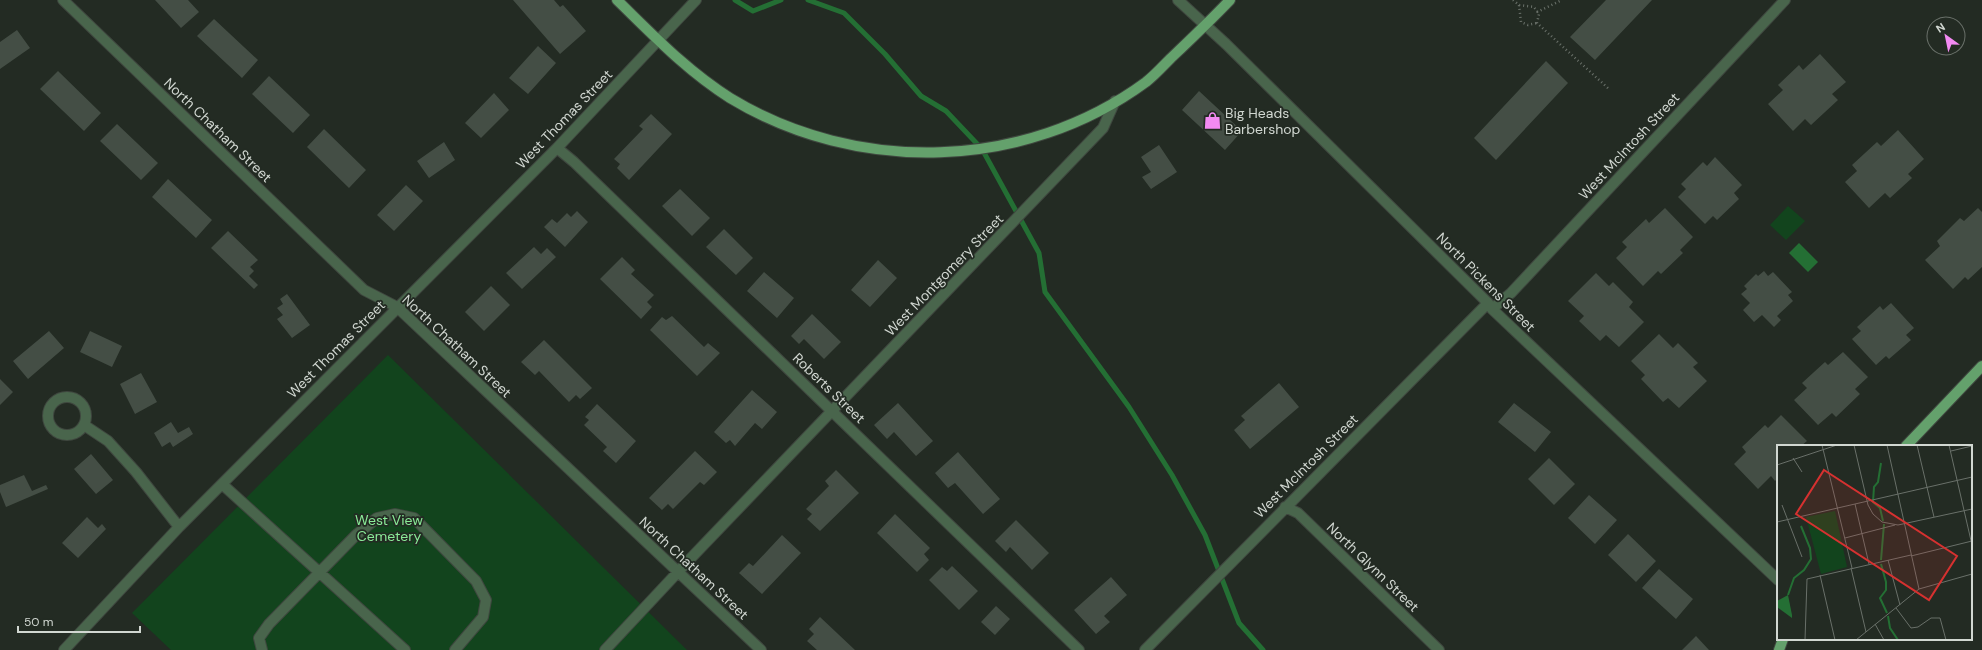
<svg xmlns="http://www.w3.org/2000/svg" width="1982" height="650" font-family="'DM Sans',sans-serif">
  <rect width="100%" height="100%" fill="#232b23"/>
  <!-- green -->
  <path fill="#12441d" d="M1788,206L1805,221L1786,240L1770,225Z
    M388,355L687,650H171L132,613Z"/>
  <!-- water -->
  <path fill="#246f34" d="M1799,243L1818,262L1808,272L1789,253Z"/>
  <g fill="none" stroke-linecap="round" stroke-linejoin="round">
    <!-- stream -->
    <path stroke="#246f34" stroke-width="5" d="M735,0L753,11L781,0
      M808,0L844,13L885,54L921,96L946,111L982,149L1039,253L1045,292L1129,407L1172,475L1205,535L1239,623L1263,650"/>
  </g>
  <!-- building -->
  <path fill="#444e45" d="M155,0H188L199,12L181,28Z
    M513,0H554L560,7L563,5L586,31L560,54Z
    M1606,0H1652L1595,60L1570,37Z
    M214,19L258,60L242,78L197,36Z
    M17,30L30,48L0,69V42Z
    M538,46L556,63L528,94L509,78Z
    M1820,54L1846,82L1832,94L1838,100L1811,125L1805,119L1793,131L1768,104L1783,90L1778,85L1799,65L1803,70Z
    M1546,61L1568,83L1496,160L1474,138Z
    M58,71L101,113L84,131L40,89Z
    M269,76L310,115L293,133L252,94Z
    M1199,91L1242,131L1225,150L1182,110Z
    M494,93L509,110L481,138L465,123Z
    M651,114L672,134L629,180L617,168L620,164L614,159L643,129L639,126Z
    M117,124L158,163L141,180L100,141Z
    M324,129L366,170L349,188L307,147Z
    M1898,130L1924,159L1908,174L1912,178L1890,198L1885,193L1869,208L1845,182L1857,171L1852,165L1877,142L1881,146Z
    M444,142L455,160L429,178L417,161Z
    M1159,145L1177,172L1151,189L1142,177L1151,172L1141,157Z
    M1715,157L1742,185L1734,193L1739,199L1717,220L1713,216L1705,224L1678,197L1686,189L1681,184L1703,162L1707,166Z
    M168,179L212,220L196,238L152,197Z
    M406,185L423,201L394,231L377,215Z
    M680,189L710,218L692,236L662,206Z
    M1665,208L1693,237L1680,250L1683,253L1661,274L1658,271L1643,286L1616,258L1627,247L1622,242L1646,219L1649,223Z
    M1978,208L1982,212V267L1968,280L1965,277L1953,289L1925,260L1940,246L1937,241L1960,218L1964,221Z
    M577,211L588,222L565,247L544,227L552,219L557,223L567,213L571,217Z
    M724,229L753,258L736,275L706,247Z
    M228,231L258,260L250,267L254,271L249,276L258,285L254,289L211,248Z
    M534,247L541,254L547,248L556,257L522,289L506,273Z
    M622,257L635,270L631,274L654,295L647,302L652,307L641,319L600,279Z
    M878,260L897,278L870,307L851,290Z
    M1764,271L1768,276L1773,272L1792,292L1788,295L1793,301L1777,316L1781,320L1774,327L1762,315L1754,322L1743,310L1750,303L1741,294L1747,289L1744,286L1756,274L1758,276Z
    M764,272L794,298L777,318L747,291Z
    M1596,273L1609,286L1613,282L1633,302L1629,307L1644,322L1619,347L1606,335L1600,341L1579,321L1584,316L1568,301Z
    M491,286L510,305L484,331L465,312Z
    M287,294L310,325L292,338L277,319L283,315L277,308L283,304L280,299Z
    M1891,303L1914,328L1906,335L1911,340L1889,359L1886,356L1876,365L1852,339L1861,331L1857,327L1880,306L1883,310Z
    M812,314L841,342L824,359L804,339L799,344L791,336Z
    M672,316L704,347L708,343L720,353L697,376L650,330L662,317L666,320Z
    M49,331L64,348L28,379L13,361Z
    M90,331L122,346L112,367L80,352Z
    M1659,334L1673,348L1678,343L1698,363L1693,367L1707,381L1679,408L1668,398L1663,402L1641,379L1645,375L1631,361Z
    M544,340L592,388L580,399L576,395L569,402L539,371L535,375L521,362Z
    M1843,352L1868,377L1855,389L1860,394L1836,417L1832,413L1818,425L1794,400L1807,388L1802,383L1825,362L1828,365Z
    M141,373L157,402L135,414L120,384Z
    M0,379L13,392L0,405Z
    M1279,383L1299,407L1250,449L1234,430L1245,420L1241,416Z
    M752,390L777,412L762,429L755,423L735,446L730,440L726,443L714,432Z
    M898,403L933,441L916,456L894,432L887,439L874,425Z
    M1514,403L1551,432L1535,452L1498,422Z
    M597,404L636,441L616,463L603,451L607,447L584,425L589,420L585,417Z
    M1781,415L1807,441L1801,446H1778V478L1775,481L1771,476L1758,489L1734,464L1746,452L1742,447L1765,425L1768,428Z
    M171,422L178,433L189,427L193,434L173,447L170,442L162,447L154,433Z
    M695,451L717,472L704,485L700,482L673,509L668,504L662,510L649,498Z
    M958,452L1000,499L983,514L955,483L948,488L935,473Z
    M91,454L113,480L96,494L74,469Z
    M1549,458L1575,484L1554,505L1528,479Z
    M836,470L859,493L820,531L807,519L812,514L806,509L829,486L825,481Z
    M24,475L32,491L46,485L48,489L6,507L0,492V485Z
    M1589,495L1617,520L1595,544L1568,518Z
    M895,514L930,548L924,554L929,560L917,572L877,533Z
    M87,517L98,528L102,524L106,529L78,558L62,543Z
    M1016,520L1049,553L1032,570L1010,547L1006,552L995,541Z
    M1628,534L1656,561L1636,582L1608,555Z
    M782,535L801,553L762,594L739,573L749,563L753,566Z
    M952,566L978,591L959,610L929,580L942,567L947,571Z
    M1659,569L1693,599L1676,619L1642,588Z
    M1111,577L1127,595L1104,616L1110,622L1096,634L1074,610Z
    M996,606L1010,619L995,635L981,622Z
    M820,617L855,650H817L807,641L814,634L809,629Z
    M1696,636L1709,650H1682Z"/>
  <g fill="none" stroke-linecap="round" stroke-linejoin="round">
    <defs>
      <path id="minor" d="M63,0L364,290L397,307L761,650
        M1178,0L1226,44L1488,303L1492,309L1778,580
        M557,148L574,162L1079,650
        M1492,309L1511,293L1785,0
        M48 416a19 19 0 1 1 38 0a19 19 0 1 1-38 0Z
        M84,425L108,441L136,472L179,527
        M222,484L405,650
        M1285,507L1298,513L1439,650
        M64,650L179,527L557,148L696,0
        M262,650L259,638L269,624L356,535L377,518L395,514L414,518L476,581L486,600L483,617L455,650
        M605,650L691,558L1103,128L1115,101
        M1145,650L1488,303"/>
      <path id="major" d="M617,0C653,35 687,71 730,98C857,175 1025,171 1146,82C1155,75 1163,66 1171,58C1191,39 1211,20 1230,0
        M1906,446L1982,366
        M1779,650L1783,639"/>
    </defs>
    <!-- minor casing -->
    <use href="#minor" stroke="#3f473f" stroke-width="12"/>
    <!-- major casing -->
    <use href="#major" stroke="#3f473f" stroke-width="12"/>
    <!-- path -->
    <path stroke="#6b726b" stroke-width="2.5" stroke-dasharray="1 3" stroke-linecap="butt" d="M1513,0L1519,5L1534,7L1539,14L1537,23L1610,90
      M1519,5L1521,22L1528,25L1537,23
      M1537,12L1562,0"/>
    <!-- minor -->
    <use href="#minor" stroke="#49654c" stroke-width="10"/>
    <!-- major -->
    <use href="#major" stroke="#64a16c" stroke-width="10"/>
  </g>
  <!-- icons -->
  <defs>
    <symbol id="shop-bare" viewBox="-9 -9 18 18"><path d="M-5-2.5h2.3a2.7 3.5 0 0 1 5.4 0H5L5.5 6h-11ZM-1.5-2.5h3a1.5 2.3 0 0 0-3 0Z" fill="#f38af2" stroke="#232b23" stroke-width="2.5" paint-order="stroke"/></symbol>
  </defs>
  <g fill-rule="evenodd">
    <use href="#shop-bare" x="1200" y="108" width="25" height="25"/>
  </g>
  <g text-anchor="middle" dominant-baseline="central" stroke-width="3.5" stroke-linejoin="round" paint-order="stroke">
    <!-- poi labels -->
    <g font-size="14" fill="#d1d7d1" stroke="#232b23" text-anchor="start">
      <text x="1225" y="113">Big Heads<tspan x="1225" dy="16">Barbershop</tspan></text>
    </g>
    <!-- street labels -->
    <g font-size="14" fill="#d1d7d1" stroke="#232b23">
      <text transform="translate(564 119) rotate(-46)">West Thomas Street</text>
      <text transform="translate(218 130) rotate(44)">North Chatham Street</text>
      <text transform="translate(1629 146) rotate(-47)">West McIntosh Street</text>
      <text transform="translate(944 275) rotate(-46)">West Montgomery Street</text>
      <text transform="translate(1486 282) rotate(45)">North Pickens Street</text>
      <text transform="translate(457 346) rotate(43)">North Chatham Street</text>
      <text transform="translate(336 349) rotate(-45)">West Thomas Street</text>
      <text transform="translate(829 388) rotate(44)">Roberts Street</text>
      <text transform="translate(1306 466) rotate(-45)">West McIntosh Street</text>
      <text transform="translate(1373 567) rotate(44)">North Glynn Street</text>
      <text transform="translate(694 568) rotate(43)">North Chatham Street</text>
    </g>
    <!-- park labels -->
    <g font-size="14" fill="#8aeb98" stroke="#232b23">
      <text x="389" y="520">West View<tspan x="389" dy="16">Cemetery</tspan></text>
    </g>
  </g>
  <!-- overview -->
  <g transform="translate(1777 445)">
    <rect width="195" height="195" fill="#232b23"/>
    <path d="M58,66L70,122L44,129L29,72Z" fill="#12441d"/>
    <path d="M11,150L15,170V173L0,162V156Z" fill="#246f34"/>
    <path fill="none" stroke="#246f34" stroke-width="2" d="M104,18L101,37L97,42L96,57L103,63L106,76M104,115L107,79M104,119L109,137V145L103,153L110,168M11,150L17,133L27,125L34,114L33,103L24,81M111,171L113,183L121,195"/>
    <path fill="none" stroke="#697069" stroke-width="1" d="M45,0L75,123M77,0L91,60L96,69L105,77L121,80L195,64M110,0L142,144M140,0L157,72M172,0L195,100M174,6L195,1M16,13L25,27M0,20L60,0M78,59L92,119M5,60L25,112M0,77L195,32M68,93L118,80M134,111L195,96M111,115L123,160M74,123L89,187M43,130L58,195M119,163L134,183L141,182L154,173H163L169,195M98,179L107,195M28,195L30,134L134,110M79,195L142,144L195,129"/>
    <path fill="#d63130" fill-opacity="0.15" stroke="#d63130" stroke-width="2" d="M47,25L180,111L152,155L19,69Z"/>
    <rect width="195" height="195" fill="none" stroke="#d1d7d1" stroke-width="2"/>
  </g>
  <!-- north arrow -->
  <g transform="translate(1946 36) rotate(327)"><circle r="19" fill="#232b23" stroke="#697069"/>
  <path d="M0-3L7 15L0 10L-7 15Z" fill="#f38af2"/>
  <text y="-6" font-size="11" font-weight="bold" text-anchor="middle" fill="#d1d7d1">N</text>
  </g>
  <!-- scale -->
  <path d="M18 626v6h122v-6" fill="none" stroke="#d1d7d1" stroke-width="2"/>
  <text x="24" y="626" font-size="12" fill="#d1d7d1" stroke="#232b23" stroke-width="3" paint-order="stroke">50 m</text>
</svg>
